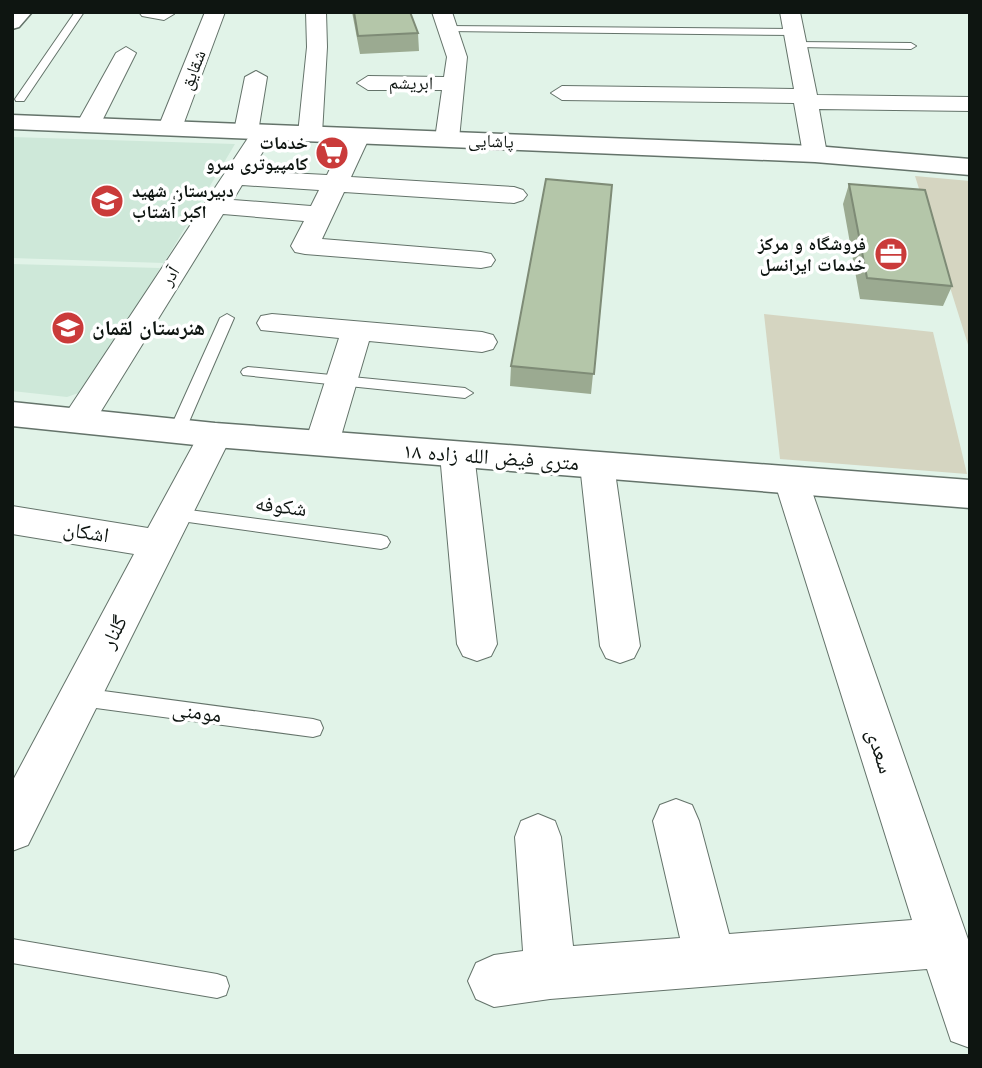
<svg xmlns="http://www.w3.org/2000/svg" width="982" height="1068" font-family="Jost,'Noto Naskh Arabic',sans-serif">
  <rect width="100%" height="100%" fill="#e1f3e8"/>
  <!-- built -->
  <path fill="#cee8d9" d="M12,137L235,144L164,263L12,258Z
    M12,264L160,268L90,389L67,397L12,391Z"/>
  <!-- green -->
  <path fill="#d5d5c1" d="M915,176L970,181V351Z
    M764,314L933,332L967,474L780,459Z"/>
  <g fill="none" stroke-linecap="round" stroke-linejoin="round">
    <defs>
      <path id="service" d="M75,12H84L24,101H16L15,99Z
        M445,26L794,29L799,32L794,35L448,31L445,30Z
        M795,42L911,43L916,46L911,49L798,47L793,44Z
        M227,314L234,318L185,431L177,437L171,435L169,431L220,318Z
        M248,367L465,388L473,393L465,398L243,375L241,372L243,369Z
        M174,508L381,535L387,537L390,542L387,547L381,549L174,520L165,514Z
        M81,688L313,719L320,721L323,728L320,735L313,737L81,706L74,703L71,697L74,691Z
        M12,939L217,974L226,977L229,986L226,995L217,998L12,963Z"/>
      <path id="minor" d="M139,12H173L174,14L164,20L142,16Z
        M205,12H225L182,128L178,133H162L158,128Z
        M306,12H326L327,47L322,134L318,139H302L298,134L307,47Z
        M432,12H452L467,57L459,139L455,144H439L435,139L442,90H368L357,83L368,76L444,77L447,57Z
        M780,12H800L817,95L970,97V111L819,109L827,154L824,159H806L803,154L794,103L562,100L551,93L562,86L794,89Z
        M126,47L136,53L100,125L96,130H80L76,125L116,53Z
        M256,71L267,77L259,126L271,127L275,132L251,171L327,175L346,136L350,131H366L370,136L351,177L514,187L523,190L527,195L523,200L514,203L344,192L322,239L481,252L491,254L495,260L491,266L481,268L305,254L295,252L291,246L304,221L223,214L90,429L78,432L66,429L61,421L66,413L248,138L238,136L234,131L245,77ZM242,185L319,190L311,206L233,200Z
        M272,314L482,332L493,335L497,342L493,349L482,352L369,341L339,443L334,451L322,455L310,451L305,443L339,338L261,330L257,323L261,316Z
        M215,423L227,427L232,435L28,845L12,851V782L134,554L12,534V506L148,528L203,427Z
        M457,442L469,445L474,454L497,644L491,656L477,661L463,656L457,644L440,454L445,445Z
        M597,453L609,456L614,465L640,646L634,658L620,663L606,658L600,646L580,465L585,456Z
        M791,467L803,471L808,480L970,945V1048L951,1041L927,969L550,999L494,1007L476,999L468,981L476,963L494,955L523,951L515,837L521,821L538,814L555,821L561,837L573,946L680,938L653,821L660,805L676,799L692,805L699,821L729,934L912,920L774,480L779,471Z"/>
      <path id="tertiary" d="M12,402L215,423L970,480V508L215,447L12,426Z"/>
      <path id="secondary" d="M12,12H32L19,27L12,29Z
        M12,115L815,146L970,159V175L815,162L12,129Z"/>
    </defs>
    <!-- service casing -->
    <use href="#service" stroke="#64736a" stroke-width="2"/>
    <!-- minor casing -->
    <use href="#minor" stroke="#64736a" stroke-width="2"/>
    <!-- tertiary casing -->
    <use href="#tertiary" stroke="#64736a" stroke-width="3"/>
    <!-- secondary casing -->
    <use href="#secondary" stroke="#64736a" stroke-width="3"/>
    <!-- service -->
    <use href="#service" fill="#fff" fill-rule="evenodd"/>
    <!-- minor -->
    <use href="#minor" fill="#fff" fill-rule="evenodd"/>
    <!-- tertiary -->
    <use href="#tertiary" fill="#fff" fill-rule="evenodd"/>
    <!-- secondary -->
    <use href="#secondary" fill="#fff" fill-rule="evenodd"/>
  </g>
  <!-- wall -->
  <path fill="#9baa91" d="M352,12H410L418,33L419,51L360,54Z
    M849,184L952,286L943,306L860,299L843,204Z
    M612,185L591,394L510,386L511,366Z"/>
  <!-- building -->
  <path fill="#b4c6a9" stroke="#7e8b76" stroke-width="2" d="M354,12H410L418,33L358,36Z
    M546,179L612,185L594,374L511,366Z
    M849,184L925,190L952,286L867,278Z"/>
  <!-- icons -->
  <defs>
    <symbol id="supermarket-disc" viewBox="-11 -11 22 22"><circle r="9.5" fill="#ca3b3a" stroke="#fff"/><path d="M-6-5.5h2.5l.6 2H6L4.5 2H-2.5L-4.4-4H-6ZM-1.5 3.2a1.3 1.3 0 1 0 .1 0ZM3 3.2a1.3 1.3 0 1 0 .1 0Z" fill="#fff"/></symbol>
    <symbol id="school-disc" viewBox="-11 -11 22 22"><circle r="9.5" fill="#ca3b3a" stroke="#fff"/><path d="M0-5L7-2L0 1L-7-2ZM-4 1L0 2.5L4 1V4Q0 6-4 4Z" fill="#fff"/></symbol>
    <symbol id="office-disc" viewBox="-11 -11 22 22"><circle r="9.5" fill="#ca3b3a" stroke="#fff"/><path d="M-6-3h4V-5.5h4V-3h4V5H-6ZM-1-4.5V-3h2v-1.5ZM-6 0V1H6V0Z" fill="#fff"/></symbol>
  </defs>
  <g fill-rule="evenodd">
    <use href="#supermarket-disc" x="313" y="134" width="38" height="38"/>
    <use href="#school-disc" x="88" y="182" width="38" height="38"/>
    <use href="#office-disc" x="872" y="235" width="38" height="38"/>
    <use href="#school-disc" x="49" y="309" width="38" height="38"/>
  </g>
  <g text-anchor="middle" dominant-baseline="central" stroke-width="7" stroke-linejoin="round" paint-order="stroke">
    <!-- far-street labels -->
    <g font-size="18" fill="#0e1511" stroke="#fff">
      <text transform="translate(193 70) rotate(-69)">شقایق</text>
      <text transform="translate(411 83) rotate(1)">ابریشم</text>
      <text transform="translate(491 141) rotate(2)">پاشایی</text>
      <text transform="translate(170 276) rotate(-57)">آدر</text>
    </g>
    <!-- far-poi labels -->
    <g font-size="18" font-weight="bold" fill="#0e1511" stroke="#fff" text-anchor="end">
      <text x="308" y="143">خدمات<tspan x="308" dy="21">کامپیوتری سرو</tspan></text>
      <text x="132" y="191" text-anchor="start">دبیرستان شهید<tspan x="132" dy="21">اکبر آشتاب</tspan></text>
      <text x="866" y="244">فروشگاه و مرکز<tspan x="866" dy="21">خدمات ایرانسل</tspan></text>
    </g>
    <!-- poi labels -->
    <g font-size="21" font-weight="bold" fill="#0e1511" stroke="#fff" text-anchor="start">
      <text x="92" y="328">هنرستان لقمان</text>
    </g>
    <!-- street labels -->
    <g font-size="21" fill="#0e1511" stroke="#fff">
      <text transform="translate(491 457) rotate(4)">۱۸ متری فیض الله زاده</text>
      <text transform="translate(281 506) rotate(7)">شکوفه</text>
      <text transform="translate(86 532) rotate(9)">اشکان</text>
      <text transform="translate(114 632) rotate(-63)">گلنار</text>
      <text transform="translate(197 712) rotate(8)">مومنی</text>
      <text transform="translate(880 751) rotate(72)">سعدی</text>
    </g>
  </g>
  <!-- border -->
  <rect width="982" height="1068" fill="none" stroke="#0e1511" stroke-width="28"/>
</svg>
